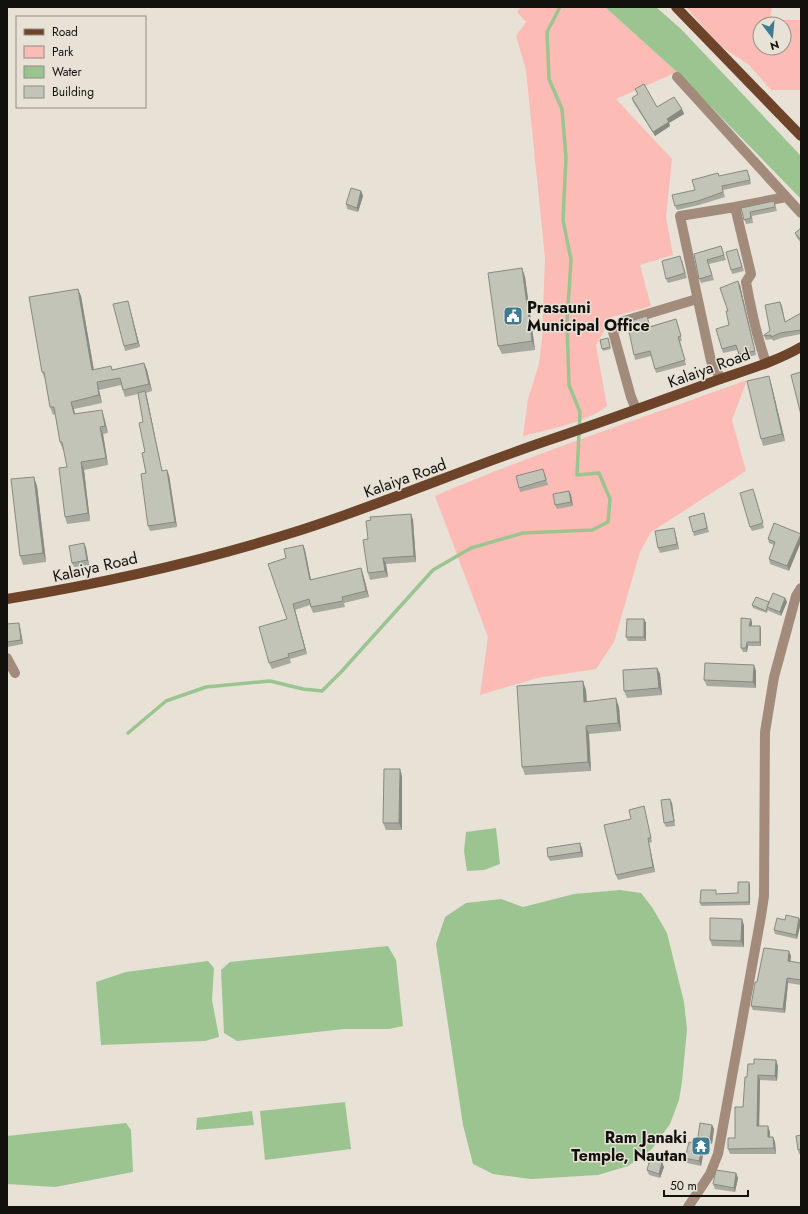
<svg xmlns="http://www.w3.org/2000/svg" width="808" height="1214" font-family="Jost,sans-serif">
  <rect width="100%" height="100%" fill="#e7e1d6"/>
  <!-- green -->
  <path fill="#fcbbb5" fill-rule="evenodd" d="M521,7H605L677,72L616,99L672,159L666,217L673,255L640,265L651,306L612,317L596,345L607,406C588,422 547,430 523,436L528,399L539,364L542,339L545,258L526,70L516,36L526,22L517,12Z
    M686,7H772L770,20H801V90H771L748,64L720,46ZM760,24H784V48H760Z
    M747,380L732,420L746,471L651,532L640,552L614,642L596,669L537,678L480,695L488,637L435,496C537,452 643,418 747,380Z"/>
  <!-- water -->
  <path fill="#9cc491" d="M605,7H656L681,29L801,156V199L677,72Z
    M496,828L500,864L484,870L467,871L464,851L466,832Z
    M620,890L641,893L652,907L667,933L684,1002L687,1029L682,1082L679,1100L670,1124L652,1149L628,1166L598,1175L531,1179L493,1174L473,1164L463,1125L436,944L445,917L466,903L501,899L523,907L574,894Z
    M388,946L396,960L403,1026L389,1029H344L237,1041L224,1033L221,970L230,962Z
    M208,961L214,968L212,1000L219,1037L205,1041L101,1045L96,982L126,972Z
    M345,1102L351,1149L265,1160L260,1111Z
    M252,1111L254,1125L196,1130L197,1118Z
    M126,1123L131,1130L133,1172L55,1187L7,1184V1136Z"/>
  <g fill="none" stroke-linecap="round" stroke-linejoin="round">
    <!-- stream -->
    <path stroke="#9cc491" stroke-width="3.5" d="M128,733L166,701L206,687L270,681L303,689L322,691L341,672L433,570L471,548L523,533L592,530L608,522L610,499L599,473L577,475L580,412L569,385L567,322L571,260L563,220L566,158L562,109L549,79L547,32L560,7"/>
    <!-- minor -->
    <path stroke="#a38b7c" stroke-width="10" d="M677,77L801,213
      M735,207L786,197
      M721,379L711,361L680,216L735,207L751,274L746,282C751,310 757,337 766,363
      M636,409L631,397L613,332L624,321L697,299
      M7,658L15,673
      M688,1207L710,1174L718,1154L761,916L764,896L765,732L774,677L796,596L801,588"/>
    <!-- major -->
    <path stroke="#6d4429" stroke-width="10" d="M676,7L801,136
      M7,599C104,583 207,560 301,530C385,503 466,468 549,440C608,420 665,399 723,378C750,369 777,361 801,347"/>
  </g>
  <!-- wall -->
  <path fill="#a8a99e" d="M635,89L657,107L682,109L684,114L669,123L670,126L655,136L633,102L632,98L638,94Z
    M749,174L751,184L723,190L725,197L699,205L677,210L675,206L695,190L719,176Z
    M361,191L363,196L358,212L347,209L346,204Z
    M774,201L777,211L752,216L753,223L746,224L741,208Z
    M801,228V243L797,238L795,233Z
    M721,246L726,260L709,264L714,280L701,283L699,279L694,254Z
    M737,249L744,271L732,274L731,270Z
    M682,260L687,278L668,283L666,279Z
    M522,268L525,277L535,350L502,354L498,346Z
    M740,285L756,355L740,359L737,350L723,353L722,349L729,325L728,311Z
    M81,296L94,370H112L144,363L147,370L152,391L146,393L147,397L162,471L169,475L177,527L150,531L148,526L146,473L143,422L138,394L125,397L121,385L99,390L102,403L74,409L75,414L104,417L108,433L103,434L108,465L84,470L90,521L67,524L65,517L67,467L64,450H63L60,442L55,414L53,415L50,407L45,379L42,372Z
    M780,302L785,322L801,313V334L781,338L773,341L772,339L766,340L764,335L770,331Z
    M129,305L140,347L125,351L124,346Z
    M676,319L682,341H680L686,365L656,373L651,356L635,360L634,355L651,326Z
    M608,338L611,349L603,351L600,340Z
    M771,383L785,441L763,446L761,439Z
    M545,473L548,485L520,492L519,488Z
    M37,486L46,562L23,565L20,556Z
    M569,491L571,495L573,506L557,509L555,505Z
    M755,494L764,528L752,531L750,527Z
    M704,513L709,532L694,536L693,532Z
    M411,514L413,520L416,562L386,564L388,577L370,580L368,573V539Z
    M774,523L789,571L770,564L769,559L774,545L769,543L768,539Z
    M675,532L679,549L660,553L658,548Z
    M84,543L86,548L89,565L74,567L72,563Z
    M303,545L305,550L311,580L361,568L363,574L369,597L344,603L345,607L313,613L310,605L295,610L307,654L290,659L291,663L272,669L269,663L287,619L286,558Z
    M785,598L787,602L781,616L769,611L768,610L767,613L753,608L752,605Z
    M644,619L646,623V641H628L626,637Z
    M751,619L752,623V626H760L761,630V646H748L747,652H743L741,648Z
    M7,624L20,627L23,644L7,647Z
    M657,668L660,674L662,695L627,698L624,691Z
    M756,671V688L707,686L704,680Z
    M586,690L587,702L619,707L621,731L589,734L591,771L525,775L522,767Z
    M402,776V830H386L383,823Z
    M672,803L675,826L666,827L664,823Z
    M644,806L645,811L652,842L649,843L655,872L618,880L616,875Z
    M582,848L583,857L550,861L548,857Z
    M750,885V905L701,906L700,903L717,894L738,893Z
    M785,920L801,922L797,939L775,934L774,930Z
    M744,925V947L712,946L710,940Z
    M791,956L790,961L801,963V985L788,983L785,1013L753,1010L751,1006L757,982Z
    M778,1066L777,1081L760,1080L759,1126L770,1132V1137H773L775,1142L776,1154H730L728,1149L735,1138L743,1107L747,1077Z
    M712,1125L714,1129L712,1144L699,1141L698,1137Z
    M801,1135V1154H799L798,1150Z
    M704,1150L701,1166L687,1163L685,1158Z
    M664,1167L660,1178L649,1175L647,1170Z
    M736,1173L738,1178L735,1192L715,1189L713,1184Z"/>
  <!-- shaded-wall -->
  <path fill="#888981" d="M682,109L684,114L669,123L670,126L655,136L653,132L667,119Z
    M361,191L363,196L358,212L357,208Z
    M522,268L525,277L535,350L532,341Z
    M738,281L740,285L756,355L755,351Z
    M78,289L81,296L95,377L92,370Z
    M128,301L129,305L140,347L138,343Z
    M780,302L782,306L786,327L785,322Z
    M144,363L147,370L152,391L149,384Z
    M769,376L771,383L785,441L782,434Z
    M97,382L99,390L102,403L99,395Z
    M145,391L147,397L163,476L162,471Z
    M71,402L74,409L76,421L74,414Z
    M102,410L104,417L108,433L105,426Z
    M100,427L103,434L108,465L106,458Z
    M81,462L84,470L90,521L88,513Z
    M167,470L169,475L177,527L175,522Z
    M34,477L37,486L46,562L43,553Z
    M569,491L571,495L573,506L571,502Z
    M411,514L413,520L416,562L414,556Z
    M674,528L675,532L679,549L677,544Z
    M801,534V542L789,571L787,566Z
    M84,543L86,548L89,565L87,560Z
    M303,545L305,550L312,585L310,580Z
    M383,558L386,564L388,577L385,571Z
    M361,568L363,574L369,597L366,591Z
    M785,598L787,602L781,616L780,612Z
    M293,604L295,610L307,654L305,649Z
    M644,619L646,623V641L644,637Z
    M751,619L752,623L751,630L749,626Z
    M19,623L20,627L23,644L21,640Z
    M760,626L761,630V646L760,642Z
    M747,642L748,646L747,652L746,648Z
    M754,665L756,671V688L753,682Z
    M657,668L660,674L662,695L659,688Z
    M583,681L586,690L587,710L584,702Z
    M616,698L619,707L621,731L618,723Z
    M586,726L589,734L591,771L588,762Z
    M400,769L402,776V830L399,823Z
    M670,799L672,803L675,826L674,821Z
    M648,838L649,843L655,872L653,867Z
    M580,843L582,848L583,857L581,852Z
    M749,882L750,885V905L749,902Z
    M799,918L801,922L797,939L796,935Z
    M742,919L744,925V947L741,941Z
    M789,951L791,956L790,966L788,961Z
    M787,978L788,983L785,1013L783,1009Z
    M776,1060L778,1066L777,1081L775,1076Z
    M758,1075L760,1080L759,1132L757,1126Z
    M712,1125L714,1129L712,1144L710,1139Z
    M768,1126L770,1132V1142L768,1137Z
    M773,1137L775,1142L776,1154L774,1148Z
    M703,1145L704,1150L701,1166L699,1161Z
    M662,1162L664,1167L660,1178L659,1174Z
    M736,1173L738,1178L735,1192L734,1188Z"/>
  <!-- building -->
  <path fill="#c3c4b8" stroke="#888981" d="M644,84L657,107L674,97L682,109L667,119L669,122L653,132L632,98L638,94L635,89Z
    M747,170L750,180L722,186L723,192L698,201L675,206L672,195L695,190L692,180L718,173L719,176Z
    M351,188L361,191L357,208L346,204Z
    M774,201L775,207L750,212L751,218L744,220L741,208Z
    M801,228V240L795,233Z
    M721,246L724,255L707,260L712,275L699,279L694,254Z
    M737,249L742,267L731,270L726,252Z
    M680,256L685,273L666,279L662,261Z
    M522,268L532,341L498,346L488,273Z
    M738,281L755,351L739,354L736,345L722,349L716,329L729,325L726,311H728L720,288Z
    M78,289L92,370L111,366L112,370L144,363L149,384L123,390L120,378L97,382L99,395L71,402L74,414L102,410L105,426L100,427L106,458L81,462L88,513L65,517L59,468L67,467L62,442H60L54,407H50L44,372H42L29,297Z
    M128,301L138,343L124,346L113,304Z
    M780,302L785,322L801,313V330L780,333L771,337V335L764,336V335L770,331L765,305Z
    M647,316L650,327L676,319L681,336L678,337L685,360L655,369L650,351L634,355L627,322Z
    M608,338L610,347L602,349L600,340Z
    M801,372V415L791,375Z
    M769,376L782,434L761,439L747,381Z
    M145,391L162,471L167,470L175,522L148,526L141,474L146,473L142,453L145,452L139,423L143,422L138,393Z
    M543,469L546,480L519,488L516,476Z
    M34,477L43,553L20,556L11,479Z
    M753,489L763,523L750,527L740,493Z
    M569,491L571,502L555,505L553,494Z
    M704,513L707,528L693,532L689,517Z
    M411,514L414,556L383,558L385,571L368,573L363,540L368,539L366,521L371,520L370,517Z
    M774,523L801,534L787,566L769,559L775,542L768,539Z
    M674,528L677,544L658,548L655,531Z
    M84,543L87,560L72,563L69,546Z
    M303,545L310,580L361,568L366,591L342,597L343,601L311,607L309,599L293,604L305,649L288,654L289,657L269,663L259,627L287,619L268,564L286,558L284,549Z
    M773,593L785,598L780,612L767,607Z
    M756,597L769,602L766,611L752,605Z
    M741,618L751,619L749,626H760V642H747L746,648H741Z
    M627,619H644V637H626Z
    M19,623L21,640L7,642V624Z
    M705,663L754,665L753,682L704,680Z
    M657,668L659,688L624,691L623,670Z
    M583,681L584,702L616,698L618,723L586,726L588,762L522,767L517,686Z
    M384,769H400L399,823H383Z
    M670,799L674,821L664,823L661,800Z
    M644,806L651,838H648L653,867L616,875L604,825L631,819L629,810Z
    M580,843L581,852L548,857L547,848Z
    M738,882H749V902L700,903L701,890H716V894L738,893Z
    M786,915L799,918L796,935L774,930L777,918L785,920Z
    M710,918L742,919L741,941L710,940Z
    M764,948L789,951L788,961L801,963V980L787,978L783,1009L751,1006L755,982H757Z
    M754,1059L776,1060L775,1076L758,1075L757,1126H768V1137H773L774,1148L728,1149V1138H735V1107H743L745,1077H747L748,1064H754Z
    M700,1123L712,1125L710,1139L698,1137Z
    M801,1135V1149L798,1150L796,1136Z
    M689,1142L703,1145L699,1161L685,1158Z
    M650,1159L662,1162L659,1174L647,1170Z
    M716,1170L736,1173L734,1188L713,1184Z"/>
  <!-- icons -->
  <defs>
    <symbol id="civic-square" viewBox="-11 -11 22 22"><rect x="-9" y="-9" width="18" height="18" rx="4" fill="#3e7a91" stroke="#e7e1d6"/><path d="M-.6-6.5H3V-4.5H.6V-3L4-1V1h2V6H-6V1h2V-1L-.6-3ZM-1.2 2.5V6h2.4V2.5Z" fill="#fff"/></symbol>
    <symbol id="temple-square" viewBox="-11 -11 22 22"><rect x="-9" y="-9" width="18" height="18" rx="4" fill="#3e7a91" stroke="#e7e1d6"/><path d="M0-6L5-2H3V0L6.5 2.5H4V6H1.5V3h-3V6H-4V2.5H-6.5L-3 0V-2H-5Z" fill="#fff"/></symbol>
  </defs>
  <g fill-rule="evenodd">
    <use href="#civic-square" x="502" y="305" width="22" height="22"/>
    <use href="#temple-square" x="690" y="1135" width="22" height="22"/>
  </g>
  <g text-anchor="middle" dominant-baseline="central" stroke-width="3" stroke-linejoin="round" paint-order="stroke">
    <!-- poi labels -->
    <g font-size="16" font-weight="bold" fill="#13110e" stroke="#e7e1d6" text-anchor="start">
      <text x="527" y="307">Prasauni<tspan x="527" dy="18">Municipal Office</tspan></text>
      <text x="687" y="1137" text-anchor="end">Ram Janaki<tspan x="687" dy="18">Temple, Nautan</tspan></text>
    </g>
    <!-- street labels -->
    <g font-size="16" fill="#13110e" stroke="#e7e1d6">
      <text transform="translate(709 368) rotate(-20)">Kalaiya Road</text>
      <text transform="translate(405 478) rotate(-20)">Kalaiya Road</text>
      <text transform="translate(95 567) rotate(-13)">Kalaiya Road</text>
    </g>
  </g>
  <!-- border -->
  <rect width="808" height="1214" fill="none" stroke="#13110e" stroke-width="16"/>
  <!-- legend -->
  <rect x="16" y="16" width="130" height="92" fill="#e7e1d6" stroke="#928e86"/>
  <rect x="24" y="29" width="20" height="6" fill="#6d4429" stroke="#928e86"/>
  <text x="52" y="36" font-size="12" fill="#13110e">Road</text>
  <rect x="24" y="46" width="20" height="12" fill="#fcbbb5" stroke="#928e86"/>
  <text x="52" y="56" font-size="12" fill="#13110e">Park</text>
  <rect x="24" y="66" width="20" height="12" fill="#9cc491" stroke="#928e86"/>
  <text x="52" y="76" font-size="12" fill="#13110e">Water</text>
  <rect x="24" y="86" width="20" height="12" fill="#c3c4b8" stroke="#928e86"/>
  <text x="52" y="96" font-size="12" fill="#13110e">Building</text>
  <!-- north arrow -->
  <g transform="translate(772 36) rotate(164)"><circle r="19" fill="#e7e1d6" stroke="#928e86"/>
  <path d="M0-3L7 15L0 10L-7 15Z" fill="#3e7a91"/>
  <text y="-6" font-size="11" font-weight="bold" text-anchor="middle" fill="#13110e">N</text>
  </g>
  <!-- scale -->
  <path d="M664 1190v6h84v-6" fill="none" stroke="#13110e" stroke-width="2"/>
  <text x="670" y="1190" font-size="12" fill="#13110e" stroke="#e7e1d6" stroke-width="3" paint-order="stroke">50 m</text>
</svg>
